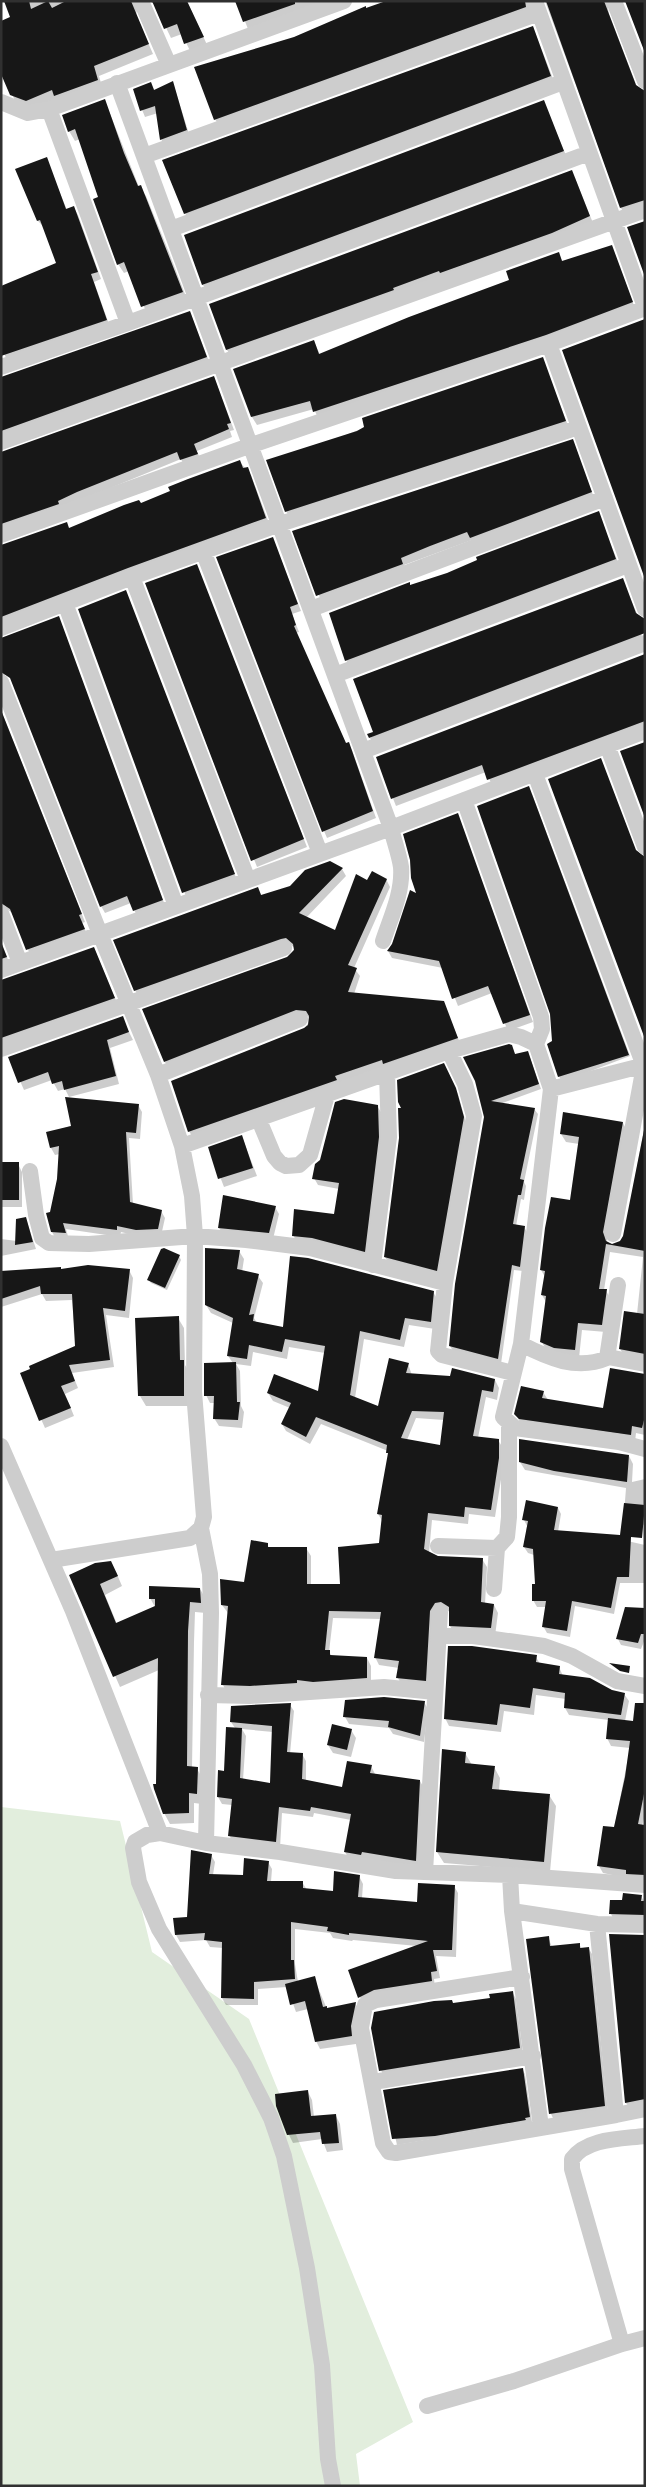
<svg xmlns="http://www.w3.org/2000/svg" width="646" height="2487" font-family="'Alegreya Sans',sans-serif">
  <rect width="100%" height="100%" fill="#fff"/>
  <!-- green -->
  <path fill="#e2eedd" d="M1,1807L120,1821L152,1952L249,2019L413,2422L356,2454L360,2486H1Z"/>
  <!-- shadow -->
  <path fill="#0003" fill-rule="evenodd" d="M5,1H143L138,5L136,15L153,54L99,76L103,90L32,110L17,105L12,94V18Z
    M150,1H187L208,47L191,53L182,34L171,38L155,5Z
    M237,1H324L248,29Z
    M390,1H536L530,15L220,127L215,119L294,39Z
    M545,1H613L608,8L609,14L637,87L645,92V210L626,216L621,208Z
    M533,27L555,84L189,221L185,213Z
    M173,83L190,137L165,146L161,139L158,113L145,117L134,90L151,84L155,91Z
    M105,101L139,187L146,196L168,250L188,302L148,316L129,271L124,273L118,264L100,198L80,139L75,141L69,131Z
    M543,101L568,160L208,292L203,285Z
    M46,159L67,210L74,208L78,215L101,279L94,282L110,327L8,362L1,347L57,264L44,227L38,221L17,170Z
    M575,178L593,223L231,356L227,350L210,305Z
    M612,247L636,311L319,420L314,409L257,425L252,417L234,370L314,341L320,355L510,281L558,253L563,262Z
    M190,312L210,364L1,440V378Z
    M542,358L569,428L291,519L286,511L310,449Z
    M214,377L234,430L230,431L232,437L197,451L201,461L185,467L181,459L1,533V453Z
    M572,441L595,500L475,545L472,540L404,565L406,571L322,603L294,531Z
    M239,461L251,475L270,526L1,626V545L69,530L140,505Z
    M598,513L620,567L351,668L346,660L410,586L448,574Z
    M273,539L301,611L292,614L299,632L296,633L346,744L348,743L352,750L376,818L327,838L324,831Z
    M197,566L307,847L257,867L147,584Z
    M622,579L638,616L643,643L374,745L370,738Z
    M126,592L237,880L187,899L79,610Z
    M59,618L166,908L138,918L131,903L105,913L101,906L10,673L1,677V638Z
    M645,655V723L493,787L486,772L396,806L377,758Z
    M1,710L85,922L82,923L88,936L31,957L14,914L8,910L1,911Z
    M532,794L630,1056L562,1082L559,1076Z
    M457,815L533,1022L508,1031L492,993L458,1006L443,968L392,958L388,951L418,896Z
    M342,869L346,876L306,918L336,932L368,882L386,879L390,887L354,968L360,976L354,994L443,1003L461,1045L193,1138L189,1131L304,1029L311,1019L307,1016L169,1069L165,1062L288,958L295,948L291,945L139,997L135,990L258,889L262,896Z
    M1,941L10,965L1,969Z
    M94,948L118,1005L1,1048V981Z
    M122,1018L133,1040L110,1048L119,1084L69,1097L65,1089L58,1091L52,1080L24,1090L10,1058Z
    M511,1046L516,1056L530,1058L541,1089L500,1104L534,1109L538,1114L524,1182L526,1186L524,1200L521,1199L516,1226L524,1227L527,1232L523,1271L514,1270L501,1364L453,1351L450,1346L485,1117L476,1081Z
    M446,1070L458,1094L466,1123L439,1275L388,1262L385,1257L403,1110Z
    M138,1105L142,1112L140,1139L129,1138L133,1204L161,1211L165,1218L161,1236L141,1237L121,1232L120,1237L66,1229L69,1240L56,1239L52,1232L51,1213L58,1179L60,1154L55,1155L51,1148L48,1133Z
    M377,1106L381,1112L382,1144L368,1258L297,1242L293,1235L335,1215L339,1189L318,1185L314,1178Z
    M623,1123L627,1131L607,1241L608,1243L617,1245L624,1236L645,1124V1361L625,1357L620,1349L637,1314L643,1257L610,1252L604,1290L606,1291L611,1299L606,1332L582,1330L579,1358L546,1350L542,1342L546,1302L542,1295L545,1277L541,1270L571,1202L579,1144L566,1142L561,1134Z
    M242,1137L257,1176L224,1187L209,1148Z
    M1,1163L18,1164L22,1172V1207H1Z
    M275,1207L279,1214L273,1239L223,1234L219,1228Z
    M26,1219L36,1249L1,1256V1239L17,1241Z
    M239,1251L244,1259L242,1272L258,1276L263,1283L254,1318L257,1323L284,1329L433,1292L438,1300L435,1329L409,1325L404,1347L364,1339L355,1398L378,1407L408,1364L412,1375L495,1380L499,1388L497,1400L486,1397L478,1438L498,1440L503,1448V1467L495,1517L469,1514L468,1524L432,1520L429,1553L437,1557L482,1559L487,1567L485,1604L494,1605L498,1613L495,1636L455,1634L450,1626V1612L446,1610L430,1689L402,1686L398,1678L399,1668L379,1665L375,1657L381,1619L333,1618L329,1652L332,1656L367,1658L371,1666V1686L227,1693L223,1685L228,1613L222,1605L245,1583L267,1544L269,1548H306L311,1556V1586L342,1585L381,1544L383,1522L378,1514L389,1456L388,1451L321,1424L310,1444L286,1431L282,1424L290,1408L273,1401L268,1393H319L325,1353L289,1347L287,1359L253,1352L251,1366L236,1364L240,1371L241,1406L244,1412L242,1428L219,1426L214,1418L215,1403H210L206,1395L233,1363L228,1356L233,1323L211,1313L206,1305ZM416,1418L444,1420L442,1446L407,1440Z
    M179,1256L181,1260L167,1290L151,1283L149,1280Z
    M129,1270L133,1278L129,1318L106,1315L114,1367L72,1373L78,1388L65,1394L74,1416L45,1428L21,1374L76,1347L72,1300L46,1301L42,1294L1,1307V1272Z
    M178,1318L184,1328L185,1365L189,1372L190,1406H146L140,1396Z
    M645,1375V1435L636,1433L635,1442L520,1422L515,1413L543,1392L548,1400L604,1409Z
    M629,1456L633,1464L632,1482L645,1479V1525L628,1522L624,1514L626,1488L525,1470L520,1462Z
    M558,1508L561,1514L558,1532L623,1540L645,1545V1583H620L614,1614L575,1606L570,1637L547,1633L543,1626L546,1607H537L533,1600L536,1586L534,1555L528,1553L524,1547L527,1526L524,1520Z
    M116,1572L122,1586L105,1595L117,1624L155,1607L150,1598L200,1589L206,1599V1613L195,1612L194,1642L192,1768L197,1769L203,1779L202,1804L194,1803V1823L170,1824L164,1813L157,1785L159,1670L120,1687L71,1576Z
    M645,1609V1639L641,1649L621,1645L618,1639Z
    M536,1657L540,1664L559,1667L563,1676L624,1694L629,1701L625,1721L645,1723V1815L642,1826H645V1882L603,1873L599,1866L614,1829L630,1748L611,1746L607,1738L609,1720L569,1715L565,1708L566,1699L536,1695L534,1715L504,1711L501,1732L449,1726L445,1718Z
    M424,1702L428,1709L424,1742L393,1734L389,1728L349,1724L345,1717Z
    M290,1705L294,1711L290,1754H302L306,1761V1781L343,1788L371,1766L375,1774L420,1781L424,1788L419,1867L349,1859L345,1852L351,1820L314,1813L313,1817L282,1813L280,1848L233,1842L229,1835L232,1805L222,1804L218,1797L235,1728L231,1722ZM242,1729L273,1732L272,1785L243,1780L246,1736Z
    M351,1730L356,1738L351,1757L333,1753L328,1745Z
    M465,1753L472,1765L494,1767L500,1778L499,1791L549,1795L556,1806L550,1872L444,1863L437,1852Z
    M211,1855L215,1862L213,1875L244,1877L268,1862L272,1869L271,1882H302L307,1890L334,1893L359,1876L363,1884L362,1898L418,1903L454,1886L458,1893L456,1957L436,1956L440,1978L434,1979L435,1988L363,2005L350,1970L417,1946L353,1940L352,1941L333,1938L330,1933L295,1929V1964L298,1982L314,1978L327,2009L355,2003L360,2011L356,2044L320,2049L316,2041L308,2009L296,2012L287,1987L258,1989V2005H226L222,1998L223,1948L210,1947L206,1940L180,1942L176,1935L175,1919L188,1918Z
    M641,1896L645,1903V1922H615L611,1914L623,1902Z
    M645,1936V2105L629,2107L626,2103Z
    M548,1937L552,1947L579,1944L582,1949H589L592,1954L608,2112L554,2120L551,2114L527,1940Z
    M512,1992L516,1999L523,2054L384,2077L381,2070L453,2004L491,1999Z
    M522,2069L525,2074L532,2122L397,2145L385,2092Z
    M308,2092L312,2100L314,2117L336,2116L340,2124L343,2150L327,2152L322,2139L293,2143L289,2135Z"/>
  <!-- building -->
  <path fill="#171717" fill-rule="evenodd" d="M4,1H29L31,9L48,1L52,8L66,1H131L149,44L94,66L98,80L54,96L52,90L26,101L10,95L1,74V21L10,17Z
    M152,1H187L204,37L184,44L177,24L164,29Z
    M235,1H295V4L243,22Z
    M386,1H525L526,7L214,120L194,67L294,37L366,6V8Z
    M546,1H604L636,85L645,91V200L620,208Z
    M625,1H645V53Z
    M533,26L551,76L184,214L162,160Z
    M173,81L187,130L160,140L155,106L140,111L133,89L151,82L154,90Z
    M105,99L124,153L138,186L141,185L183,292L141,307L124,262L117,265L93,199L98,197L75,129L68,132L62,115Z
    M544,100L564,151L202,285L184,235Z
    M47,157L66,209L74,206L98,272L91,274L107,320L1,356V286L56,263L40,220L37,221L15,169Z
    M572,170L590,216L552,233L440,273L439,271L393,288L394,290L226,350L209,304Z
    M645,221V277L627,227Z
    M612,245L633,302L546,335L313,412L310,401L251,417L233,369L314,340L319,354L409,317L509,280L506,271L559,252L562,261Z
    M190,311L207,357L1,431V377Z
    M645,319V579L562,350Z
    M543,357L566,421L285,512L266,460L357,431L364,427L362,418Z
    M214,376L231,423L227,424L229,429L194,444L198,454L180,460L177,452L77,492L58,501L59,504L1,524V452Z
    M573,439L592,492L470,538L467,532L430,546L401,558L403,564L316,596L292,531Z
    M240,460L243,468L248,467L266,518L128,568L1,617V545L67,522L69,528L124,505L139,500L141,503L170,491L168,487L188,479Z
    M599,511L616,559L345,661L329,613L410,582V585L447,573L477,560L476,557Z
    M273,537L298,604L290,607L296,625L294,626L346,743L349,742L373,811L322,832L216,557Z
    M197,564L304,839L251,861L145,583Z
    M623,578L636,613L645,619V633L369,738L367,734L373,732L353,679Z
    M126,590L235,874L182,893L78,609Z
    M59,616L163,900L133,911L127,896L100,907L10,678L1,672V638Z
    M645,654V721L487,780L482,765L391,799L376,757Z
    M1,710L82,914L79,915L85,929L26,950L10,909L1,903Z
    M645,742V818L620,751Z
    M601,758L636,850L645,857V1039L548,779Z
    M529,786L629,1055L558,1077L547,1044L552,1041L550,1014L477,806Z
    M458,813L530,1015L503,1024L488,986L452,999L439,961L387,951L392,944L410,890L416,893L411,878L410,860L403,834Z
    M330,861L343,868L299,913L335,930L356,874L367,880L372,871L387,879L348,965L357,968L348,992L444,1001L458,1038L383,1064L382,1060L335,1076L337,1080L188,1132L171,1081L304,1028L308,1025L309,1016L306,1011L296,1010L164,1062L142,1009L287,957L294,950L293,944L286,938L281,939L134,991L113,940L258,887L261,895L290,886L305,870Z
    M1,942L7,957L1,959Z
    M94,947L115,998L1,1038V980Z
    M123,1016L129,1032L107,1040L116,1076L64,1090L62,1081L52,1084L48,1072L18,1083L8,1057Z
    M509,1044L512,1045L515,1054L528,1051L539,1084L491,1101L535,1108L520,1179L524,1180L521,1195H518L513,1224L525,1226L520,1267L512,1265L498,1359L449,1346L455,1284L484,1117L475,1081L463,1057Z
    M444,1063L456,1088L464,1117L437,1271L384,1257L399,1138L398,1108H401L398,1102L397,1080Z
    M65,1097L139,1104L136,1133L126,1132L130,1202L162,1210L158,1229L136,1230L117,1226V1230L63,1223L66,1233L51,1232L46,1213L50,1212L57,1179L59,1146L50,1148L46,1132L71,1126Z
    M344,1099L378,1105L379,1137L365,1252L312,1238L292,1236L294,1209L334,1214L339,1183L312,1179L315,1164L320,1160L335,1102Z
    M563,1112L623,1122L603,1232L606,1241L612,1244L620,1241L623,1236L645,1125V1251L606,1244L599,1289H607L602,1325L578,1323L575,1350L554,1348L540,1342L546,1296L541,1295L545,1271L540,1270L545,1228L551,1197L570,1200L579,1137L560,1134Z
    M242,1135L253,1168L218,1179L208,1147Z
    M1,1162H19V1200H1Z
    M223,1195L276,1206L269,1233L218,1228Z
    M26,1217L33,1242L15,1245L16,1219Z
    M164,1248L180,1255L165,1288L147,1280L161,1249Z
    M205,1248L240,1250L237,1269L259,1274L249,1315L254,1314L253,1321L283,1327L290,1256L308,1258L434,1291L431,1322L405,1318L400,1340L360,1331L350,1395L378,1406L389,1358L409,1363L406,1373L450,1376L452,1368L495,1379L493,1392L482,1390L473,1436L499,1439V1458L491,1510L465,1507L464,1517L428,1513L424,1549L438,1556L483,1558L481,1602L494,1604L491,1628L449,1626V1607L441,1602L435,1603L430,1611L426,1681L396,1678L399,1661L374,1658L381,1612L329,1611L325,1650H330V1655L367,1657V1678L313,1682L297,1680V1683L250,1686L221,1685L228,1606L221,1605L220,1579L244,1582L251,1540L268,1543V1547H307V1584H340L338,1547L379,1543L382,1515L377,1514L388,1453H386L387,1445L316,1417L306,1437L281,1424L291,1403L267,1393L274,1374L318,1391L325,1346L285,1339L282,1352L249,1345L247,1359L227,1356L233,1318L205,1305ZM412,1411L444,1412L440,1445L401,1438Z
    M88,1265L130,1269L125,1311L103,1308L110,1360L69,1365L75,1381L61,1386L71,1408L39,1421L20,1373L30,1369L29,1366L75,1346L72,1294H41L40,1286L1,1299V1271L61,1267V1269Z
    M624,1311L645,1314V1354L619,1349Z
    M179,1316L180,1360H184V1396H138L135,1318Z
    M236,1362L237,1402H240L238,1420L213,1419L214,1396H204V1363Z
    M610,1368L645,1374V1416L642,1428L632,1426L631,1435L519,1419L514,1414L521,1386L544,1391L542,1398L603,1408Z
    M519,1439L629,1455L627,1482L554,1471L519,1462Z
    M526,1500L558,1507L554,1530L620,1535L624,1503L645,1505L642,1538L631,1537L629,1577H617L611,1608L572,1601L567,1631L542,1627L546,1601H532V1584H535L533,1549L523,1547L528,1521L522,1520Z
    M111,1561L118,1576L100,1584L116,1623L155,1606V1599H149V1586L200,1588L201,1603L190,1602L188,1631L187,1766L198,1767L197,1794L189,1793V1813L163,1814L154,1789L153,1784H156L158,1658L113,1677L69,1575L95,1563Z
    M625,1607L645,1608L644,1634H641L638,1643L616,1639Z
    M448,1646H472L537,1655L536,1662L560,1666L559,1674L590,1678L612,1690L625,1693L621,1715L564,1708L565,1693L533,1688L530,1708L500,1704L497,1725L444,1719Z
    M609,1663L630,1666L629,1673L620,1671Z
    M384,1697L425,1701L420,1736L388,1727L389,1721L343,1717L345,1700Z
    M291,1703L287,1752L303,1753L302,1779L342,1787L347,1761L372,1765L370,1773L420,1780L416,1861L362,1852L361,1855L344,1852L351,1814L311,1807L310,1811L279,1807L276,1842L228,1836L232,1799L217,1797L218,1770L224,1771L226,1727L242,1728L240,1778L270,1783L272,1726L230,1722L231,1706Z
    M635,1703H645V1789L638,1824L645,1825V1875L626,1874V1870L597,1866L603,1826L614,1827L625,1777L630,1741L606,1739L608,1718L633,1721Z
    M332,1724L352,1729L347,1750L327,1745Z
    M442,1749L466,1752L465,1763L495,1766L492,1789L550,1794L544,1862L436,1852Z
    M191,1850L212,1854L209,1874L243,1875L244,1858L269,1861L267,1881H303V1888L333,1891L334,1871L360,1875L358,1897L417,1902L418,1883L455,1885L452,1950H433L437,1971L431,1972L432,1981L374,1990L358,1998L348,1970L428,1941L349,1933V1935L327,1931L328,1927L291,1922V1960H294L295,1979L254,1982V1999L221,1998L222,1942L204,1940L205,1933L175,1935L173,1918L187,1917Z
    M623,1893L642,1895L641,1901H645V1915L609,1914L610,1900H622Z
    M609,1934L645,1935V2099L625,2103Z
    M549,1936L550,1946L580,1943V1948L589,1947L605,2106L549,2114L526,1939Z
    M315,1976L323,2007L327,2006V2008L356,2002L351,2026L352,2036L315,2042L305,2001L290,2005L285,1984Z
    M513,1991L520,2048L379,2071L371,2028L374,2012L434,2001L452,2000L453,2003L490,1998L489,1994Z
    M523,2068L530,2117L525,2118L526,2120L435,2136L392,2139L383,2090Z
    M308,2090L311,2116L336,2114L339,2143L322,2144L320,2132L287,2135L276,2106L275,2094Z"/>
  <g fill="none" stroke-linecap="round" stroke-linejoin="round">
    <!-- street -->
    <path stroke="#cdcdcd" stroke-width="16" d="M141,1L169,65
      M535,1L645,307
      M614,1L645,81
      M117,83L391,828C394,841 399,854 401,867C403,892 391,917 383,941
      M1,102L28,113L49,109L344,1
      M49,109L128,323
      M144,156L539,13
      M171,229L563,82
      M549,344L645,609
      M1,367L128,323L589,153
      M1,442L645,210
      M1,535L249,446L549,344L645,308
      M203,551L320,853
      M132,577L248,880
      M65,603L176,906
      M311,609L605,498
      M1,628L132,577L280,524L579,427
      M335,675L628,565
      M1,682L100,934L158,1075L182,1146L192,1196L195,1236L194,1392L204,1517L201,1528L190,1538L51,1560
      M607,745L645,847
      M363,751L645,643
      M535,774L644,1066L613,1234
      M464,800L541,1017L542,1029L536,1044L551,1089L521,1344L503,1417L515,1428L619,1442L645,1449
      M1,913L20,963
      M1,970L391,828L645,731
      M1,1049L284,948
      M449,1051L465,1084L474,1116L445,1283L438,1351L442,1355L513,1373
      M158,1075L300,1019
      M551,1089L645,1065
      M259,1120L274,1156L280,1163L286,1166L299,1165L310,1155L327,1095
      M182,1146L449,1051L509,1034L521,1037L536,1044
      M30,1171L36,1215L42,1238L49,1243L89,1244L195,1236L246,1240L310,1248L445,1283
      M373,1265L389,1137L387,1073
      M521,1344C548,1358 577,1371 607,1358L618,1285
      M608,1357L645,1364
      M1,1446L73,1611L160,1833
      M201,1528L210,1574L211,1613L206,1843
      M438,1546L497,1548L507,1537L509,1517V1424
      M494,1589L497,1548
      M438,1636H473L544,1646L572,1656L617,1681L645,1686
      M208,1695L250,1696L384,1687L435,1692
      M425,1872L440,1612
      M510,1875L512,1911L541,2127
      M512,1911L597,1924L645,1925
      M522,1977L376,2000L365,2005L361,2028L383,2143L389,2152L396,2153L616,2115L597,1924
      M373,2082L533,2056
      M616,2115L645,2109
      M622,2344L572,2169V2159C587,2138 621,2139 645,2136
      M427,2406L514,2381L622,2344L645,2338
      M333,2486L328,2459L322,2365L307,2268L284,2156L271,2118L244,2065L159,1929L139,1882L133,1848L135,1842L147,1835L160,1833L206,1843L280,1852L396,1871L510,1875L645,1885"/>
  </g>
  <!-- border -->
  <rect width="646" height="2487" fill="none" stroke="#303030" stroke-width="5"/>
</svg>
